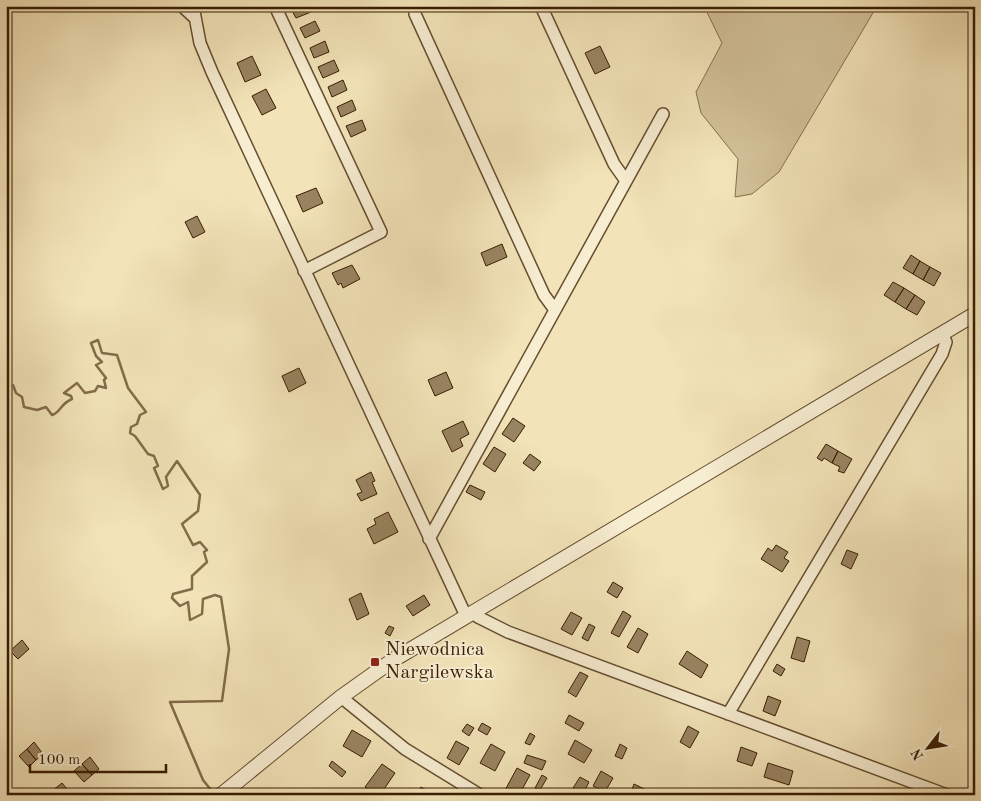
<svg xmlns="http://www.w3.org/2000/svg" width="981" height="801" font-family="'Old Standard TT',serif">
  <rect width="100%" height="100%" fill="#f2e3b8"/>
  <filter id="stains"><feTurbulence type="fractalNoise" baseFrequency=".004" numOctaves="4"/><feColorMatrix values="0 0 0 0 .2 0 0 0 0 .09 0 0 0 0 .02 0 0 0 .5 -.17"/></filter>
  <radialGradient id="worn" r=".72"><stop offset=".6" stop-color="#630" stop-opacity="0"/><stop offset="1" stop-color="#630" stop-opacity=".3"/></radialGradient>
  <!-- green -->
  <path fill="#d2c199" stroke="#856f4e" d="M704,6H877L779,172L752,194L735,197L738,159L701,113L696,92L722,43Z"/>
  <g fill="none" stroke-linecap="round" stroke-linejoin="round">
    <!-- stream -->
    <path stroke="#826c4a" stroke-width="2.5" d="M6,389L13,385L16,393L22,397L24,407L37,410L46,407L52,415C61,412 60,404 72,399L71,396L64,393L77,383L85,393L95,391L98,386L106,388L104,380L106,378L96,365L102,362L96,356L91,343L98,340L102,353L117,355L128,388L146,412L140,415L137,424L131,427L130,433L135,436L148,454L154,456L158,466L154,468L163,489L168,486L166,477L177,461L200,495L198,511L182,524L193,545L200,542L207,550L204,552L207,562L192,576V589L173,594L172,598L180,606L188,602L190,620L202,614L203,599L215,595L221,597L229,649L222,701L170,702L203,780L215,795"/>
  </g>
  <!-- building -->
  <path fill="#998461" stroke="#381d02" d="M296,6H308L311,12L296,18L291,9Z
    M315,21L320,31L305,38L300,28Z
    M325,41L329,52L314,58L310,48Z
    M600,46L610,67L595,74L585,53Z
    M252,56L261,75L245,82L237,63Z
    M334,60L339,71L323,78L318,67Z
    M343,80L347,90L332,97L328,87Z
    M266,89L276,108L262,115L252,96Z
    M352,100L356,110L341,117L337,107Z
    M362,120L366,130L351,137L346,126Z
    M316,188L323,203L303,212L296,196Z
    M197,216L205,232L193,238L185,222Z
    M502,244L507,257L486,266L481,253Z
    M911,255L920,261L913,274L903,268Z
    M920,261L930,267L923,280L913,274Z
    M352,265L360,279L343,288L341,283L338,285L332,273Z
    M930,267L941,273L934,286L923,280Z
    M893,282L904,288L895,302L884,295Z
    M904,288L915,295L906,309L895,302Z
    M915,295L925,302L917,315L906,309Z
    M299,368L306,383L289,392L282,376Z
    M446,372L453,388L435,396L428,380Z
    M513,418L525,426L514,442L502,434Z
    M463,421L469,434L460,439L463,446L452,452L442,431Z
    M826,444L838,451L832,463L824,458L822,461L817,458Z
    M494,447L506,454L495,472L483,464Z
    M838,451L852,459L844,473L838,471L840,467L832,463Z
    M530,454L541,462L534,471L523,463Z
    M371,472L375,481L372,482L377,494L361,501L357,494L362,492L356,480Z
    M470,485L485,492L481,500L466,492Z
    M388,512L398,532L374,544L367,529L376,524L374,519Z
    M776,545L788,552L784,558L789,561L782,572L761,559L768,548L772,551Z
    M847,550L858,554L851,569L841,564Z
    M613,582L623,588L617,598L607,592Z
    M361,593L369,614L357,620L349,599Z
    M424,595L430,605L413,616L406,606Z
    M623,611L631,616L619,637L611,633Z
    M571,612L582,618L572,635L561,629Z
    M589,624L595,627L588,641L582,638Z
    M389,626L394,628L390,636L385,633Z
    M638,628L648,634L638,653L627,647Z
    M797,637L810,641L804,662L791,658Z
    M22,640L29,649L18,659L10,651Z
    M687,651L708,665L701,678L679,664Z
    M777,664L785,669L781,676L773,671Z
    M580,672L588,676L576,697L568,692Z
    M768,696L781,701L775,716L763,711Z
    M569,715L584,723L579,731L565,723Z
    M482,723L491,728L487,735L478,730Z
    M467,724L474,728L469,736L462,731Z
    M688,726L699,732L690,748L680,742Z
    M352,730L371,741L362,757L343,746Z
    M530,733L535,736L530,745L525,743Z
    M575,740L592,750L584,763L568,754Z
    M456,741L469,748L459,765L447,758Z
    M34,742L43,754L36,760L27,749Z
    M491,744L505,752L495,771L480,763Z
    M620,744L627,748L622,759L615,756Z
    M741,747L757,753L752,766L737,761Z
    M27,749L36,760L29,767L19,756Z
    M527,755L546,761L542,770L524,763Z
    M90,757L99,769L92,775L82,764Z
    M332,761L346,772L342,777L329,766Z
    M768,763L793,771L789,785L764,777Z
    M82,764L92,775L84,782L74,771Z
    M382,764L395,773L380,795H375L365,787Z
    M517,768L530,775L519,795H508L504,792Z
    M601,771L613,778L605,792L593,786Z
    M542,775L547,778L540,790L535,788Z
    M580,777L589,782L583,794L573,788Z
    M62,783L72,795H55L52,791Z
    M634,784L657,795H630Z
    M421,787L433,794V795H417Z"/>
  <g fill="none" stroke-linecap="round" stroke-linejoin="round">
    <defs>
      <path id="minor" d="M182,6L195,18
        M193,6L200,43L212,72L466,616
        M275,6L381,232L304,271
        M541,6L614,164L626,181
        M415,14L544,295L555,310
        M429,539L663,114
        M473,612L478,617L508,632L947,795
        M341,697L405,749L480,795
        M728,714L942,354L946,342L942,333"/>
      <path id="tertiary" d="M221,795L341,697L393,660L975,314"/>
    </defs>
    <!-- minor casing -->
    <use href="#minor" stroke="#664e30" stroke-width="14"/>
    <!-- tertiary casing -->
    <use href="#tertiary" stroke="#664e30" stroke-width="16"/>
    <!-- minor -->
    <use href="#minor" stroke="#f7edd1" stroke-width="11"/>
    <!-- tertiary -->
    <use href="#tertiary" stroke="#f7edd1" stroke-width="14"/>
  </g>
  <!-- markers -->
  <rect fill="#8f2418" stroke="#f7edd1" stroke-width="2" x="370" y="657" width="10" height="10" rx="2.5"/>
  <g text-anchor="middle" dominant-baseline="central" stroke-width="4" stroke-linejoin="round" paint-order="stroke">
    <!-- poi labels -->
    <g font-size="20" fill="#381d02" stroke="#f7edd1" text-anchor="start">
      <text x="385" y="650">Niewodnica<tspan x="385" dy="23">Nargilewska</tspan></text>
    </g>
  </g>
  <!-- margin -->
  <rect width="981" height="801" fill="none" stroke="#f2e3b8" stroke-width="25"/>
  <rect x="8" y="8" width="966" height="786" fill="none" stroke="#381d02" stroke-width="2.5"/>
  <rect x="12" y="12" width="956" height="776" fill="none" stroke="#381d02"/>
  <!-- north arrow -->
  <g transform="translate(928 748) rotate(239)" stroke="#f7edd1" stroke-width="4" paint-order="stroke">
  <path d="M0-4L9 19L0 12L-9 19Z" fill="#381d02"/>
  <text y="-8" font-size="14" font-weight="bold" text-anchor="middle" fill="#381d02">N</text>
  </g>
  <!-- scale -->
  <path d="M30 764v8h136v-8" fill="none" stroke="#381d02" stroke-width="2.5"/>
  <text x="38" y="764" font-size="15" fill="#381d02" stroke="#f7edd1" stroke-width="4" paint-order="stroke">100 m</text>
  <rect width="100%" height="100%" filter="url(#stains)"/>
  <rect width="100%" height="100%" fill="url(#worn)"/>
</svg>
